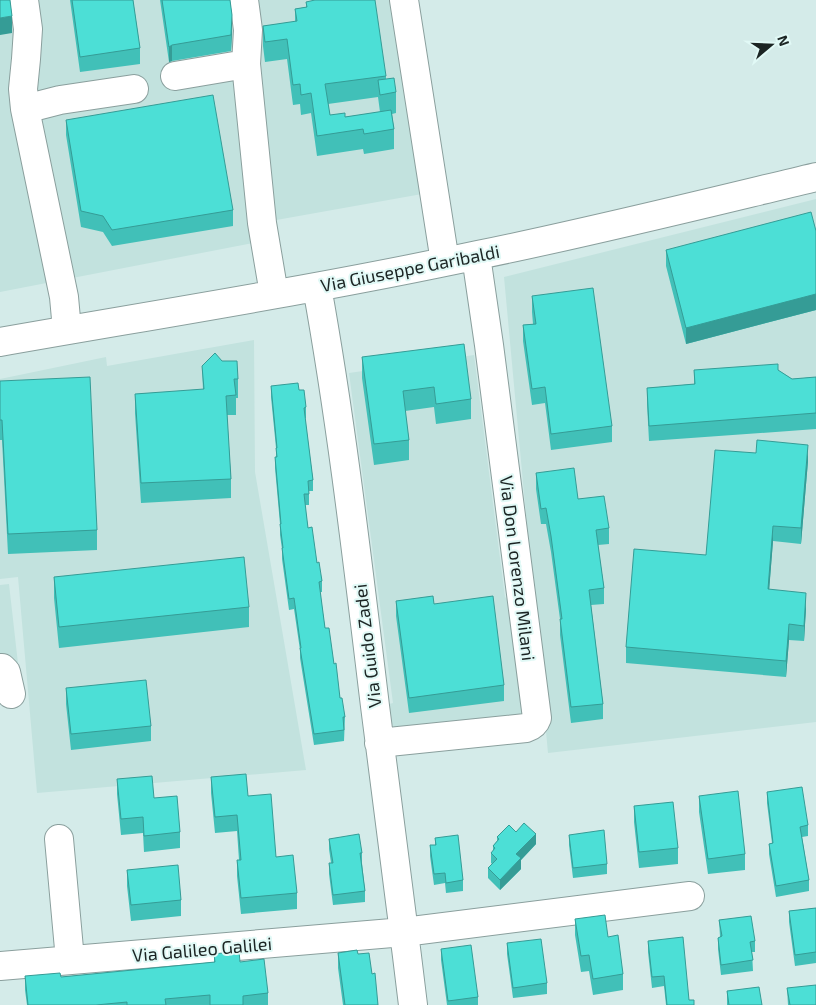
<svg xmlns="http://www.w3.org/2000/svg" width="816" height="1005" font-family="'Exo 2',sans-serif">
  <rect width="100%" height="100%" fill="#d4ebe9"/>
  <!-- built -->
  <path fill="#c2e2de" d="M0,0H396L422,194L249,225L253,243L0,292Z
    M816,199V722L548,753L504,277Z
    M254,340L255,472L306,770L37,793L18,577L0,579V379L106,357L107,366Z
    M474,355L505,597L514,607L527,719L398,731L394,727L391,722L389,704L393,703L349,373Z
    M9,584L21,690L0,692V585Z"/>
  <g fill="none" stroke-linecap="round" stroke-linejoin="round">
    <defs>
      <path id="minor" d="M24,0L28,29L26,59L23,89L25,109
        M244,0L248,30L246,64L262,223L274,294
        M404,0L445,262
        M175,76L246,64
        M317,287C342,426 358,566 375,706C387,805 401,905 413,1005
        M67,330L64,297L25,109L60,100L134,89
        M0,342C159,314 319,289 478,255C591,232 703,204 816,177
        M0,668H2L6,672L11,694
        M379,743L526,728C532,726 535,724 537,718L489,345L476,256
        M59,839L70,960
        M0,966L404,932L690,896"/>
    </defs>
    <!-- minor casing -->
    <use href="#minor" stroke="#8a9f9d" stroke-width="30"/>
    <!-- minor -->
    <use href="#minor" stroke="#fff" stroke-width="28"/>
  </g>
  <!-- wall -->
  <path fill="#41c0b8" fill-rule="evenodd" d="M70,0H133L140,48V64L80,72Z
    M160,0H230L232,31L231,51L172,61L169,62Z
    M306,2L386,76V79L396,92V113L392,114L394,129V149L364,154L363,149L317,156L311,113L301,115L300,104L293,105L287,59L265,62L263,46V26L295,22V9L306,7ZM378,97L380,112L345,117L330,115L328,104Z
    M66,120L233,210V226L112,246L103,232L81,227L66,135Z
    M816,231V310L686,344L666,266V250Z
    M532,296L612,426V442L551,450L545,403L532,405L523,341V325L533,324L532,312Z
    M362,357L471,399V419L436,424L434,407L405,411L409,440V460L374,465L362,378Z
    M222,361L238,379V398H236V415H227L231,479V498L141,503L135,413V394L203,390L202,366Z
    M694,370H778L792,379L816,377V429L649,441L647,404V388L694,384Z
    M0,381L97,530V550L8,554L2,440H0Z
    M271,386L299,390L306,407V418H305L313,480V491H309V505H305L308,528L322,581V592H320L325,628L334,664L340,698L345,717L344,741L314,745L300,658V650L294,609L289,610L282,559V549L280,535V524L275,468V457H276V448L271,397Z
    M808,461L801,544L773,541L769,590L806,608L804,641L789,640L786,677L626,663V647L706,555Z
    M536,473L578,499L609,528V544L598,545L604,588V604L591,605L603,704V719L571,723L560,635V619L551,552L546,524H541L536,489Z
    M54,577L249,607V627L59,648L54,598Z
    M396,601L504,685V701L409,713L396,616Z
    M66,688L151,726V741L71,750L66,704Z
    M211,777L248,796L276,857L297,893V909L241,914L237,876V860H239L237,831L215,833L211,793Z
    M117,779L154,798L180,832V848L144,852L143,833L121,835L117,794Z
    M767,792L808,825V836L802,837L809,880V891L776,897L769,854V844L772,843L767,803Z
    M699,796L745,854V870L708,874L699,812Z
    M634,806L678,848V864L639,868L634,822Z
    M516,832L536,844L521,860V869L500,890L488,878V868L492,864L491,863V853L493,851V846L497,841V837Z
    M569,835L607,864V874L573,878L569,845Z
    M435,838L463,880V891L446,893L445,883L434,885L430,856V845H435Z
    M329,839L362,853V863L365,891V902L333,905L329,874V863H331L329,849Z
    M127,870L181,900V916L131,921L127,886Z
    M816,908V963L795,966L789,922V911Z
    M575,919L608,937L623,974V990L593,995L589,971L581,972L575,935Z
    M719,920L755,941V952H752L753,971L721,975L718,949V938L720,937Z
    M648,941L689,1000L694,1005H666L664,986L652,988L648,952Z
    M507,943L547,983V994L513,998L507,954Z
    M441,949L478,997V1005H447L441,960Z
    M338,953L358,954L372,974L378,1005H343L338,968Z
    M214,954L240,962L268,993V1005H27L25,990V976L61,977L214,963Z
    M787,988L816,1005H788Z
    M727,991L762,1005H727Z"/>
  <!-- shaded-wall -->
  <path fill="#359c96" d="M232,15V31L231,51V35Z
    M12,16V33L0,35V18Z
    M172,45V61L169,62V47Z
    M816,294V310L686,344V328Z
    M808,445V461L801,544V528Z
    M773,526V541L768,605V589Z
    M806,593V608L804,641V626Z
    M789,624V640L786,677V661Z
    M536,834V844L521,860V869L500,890V880L516,854Z"/>
  <!-- building -->
  <path fill="#4cdfd6" stroke="#359c96" d="M0,0H10L12,16L0,18Z
    M72,0H133L140,48L80,57Z
    M162,0H230L232,15L231,35L172,45L169,47Z
    M315,0H375L386,76L325,84L330,115L345,113V117L391,110L394,129L364,134L363,129L317,136L311,93L301,95L300,84L293,85L287,39L265,42L263,26L297,21L295,9L307,7L306,2Z
    M394,78L396,92L380,95L378,80Z
    M213,95L233,210L112,230L103,216L81,211L66,120Z
    M811,212L816,231V294L686,328L666,250Z
    M593,288L612,426L551,434L545,387L532,389L523,325L536,324L532,296Z
    M464,344L471,399L436,404L434,387L403,391L409,440L374,444L362,357Z
    M215,353L222,361H237L238,379H234L236,395L226,396L231,479L141,483L135,394L204,389L202,366Z
    M778,364V370L792,379L816,377V413L649,426L647,388L695,384L694,370Z
    M90,377L97,530L8,534L2,420H0V381Z
    M298,383L299,390H304L306,407L304,408L313,480L308,481L309,494H304L308,528L312,527L317,563L319,562L322,581L319,582L325,628H329L334,664L336,663L340,698H342L345,717H343L344,730L314,734L300,648H301L294,598L289,599L282,548H283L280,524H281L275,457H277L276,448H277L271,386Z
    M757,440L808,445L801,528L773,526L768,589L806,593L804,626L789,624L786,661L626,647L634,549L706,555L715,450L756,453Z
    M574,468L578,499L604,496L609,528L596,530L604,588L589,590L603,704L571,707L560,619H562L551,536L546,508L541,509L536,473Z
    M244,557L249,607L59,627L54,577Z
    M433,596L434,604L493,596L504,685L409,698L396,601Z
    M146,680L151,726L71,734L66,688Z
    M246,774L248,796L271,794L276,857L293,855L297,893L241,898L237,860H241L237,815L215,817L211,777Z
    M152,776L154,798L177,796L180,832L144,836L143,817L121,819L117,779Z
    M802,787L808,825L800,827L809,880L776,886L769,844L773,843L767,792Z
    M738,791L745,854L708,859L699,796Z
    M673,802L678,848L639,852L634,806Z
    M524,823L536,834L516,854L521,858L500,880L488,868L497,859L491,853L495,848L493,846L499,839L497,837L509,825L516,832Z
    M604,830L607,864L573,868L569,835Z
    M359,834L362,853H360L365,891L333,895L329,863H333L329,839Z
    M458,835L463,880L446,883L445,873L434,874L430,845H436L435,838Z
    M178,865L181,900L131,905L127,870Z
    M816,908V952L795,955L789,911Z
    M605,915L608,937L618,935L623,974L593,979L589,955L581,956L575,919Z
    M751,916L755,941L750,942L753,960L721,965L718,938L722,936L719,920Z
    M683,937L689,1000H694V1005H667L664,976L652,977L648,941Z
    M541,939L547,983L513,988L507,943Z
    M471,945L478,997L448,1001L441,949Z
    M357,950L358,954L369,953L372,974L375,973L378,1005H345L338,953Z
    M239,951L240,962L264,959L268,993L243,996V1005H210V995L165,999L166,1005H127V1002L96,1005H28L25,976L60,973L61,977L215,962L214,954Z
    M816,985V1005H790L787,988Z
    M759,987L762,1005H729L727,991Z"/>
  <g text-anchor="middle" dominant-baseline="central" stroke-width="4" stroke-linejoin="round" paint-order="stroke">
    <!-- street labels -->
    <g font-size="18" fill="#1b2423" stroke="#e1f9f6">
      <text transform="translate(410 268) rotate(-11)">Via Giuseppe Garibaldi</text>
      <text transform="translate(518 568) rotate(83)">Via Don Lorenzo Milani</text>
      <text transform="translate(367 646) rotate(-97)">Via Guido Zadei</text>
      <text transform="translate(202 949) rotate(-5)">Via Galileo Galilei</text>
    </g>
  </g>
  <!-- north arrow -->
  <g transform="translate(771 45) rotate(71)" stroke="#e1f9f6" stroke-width="4" paint-order="stroke">
  <path d="M0-4L9 19L0 12L-9 19Z" fill="#1b2423"/>
  <text y="-8" font-size="14" font-weight="bold" text-anchor="middle" fill="#1b2423">N</text>
  </g>
</svg>
